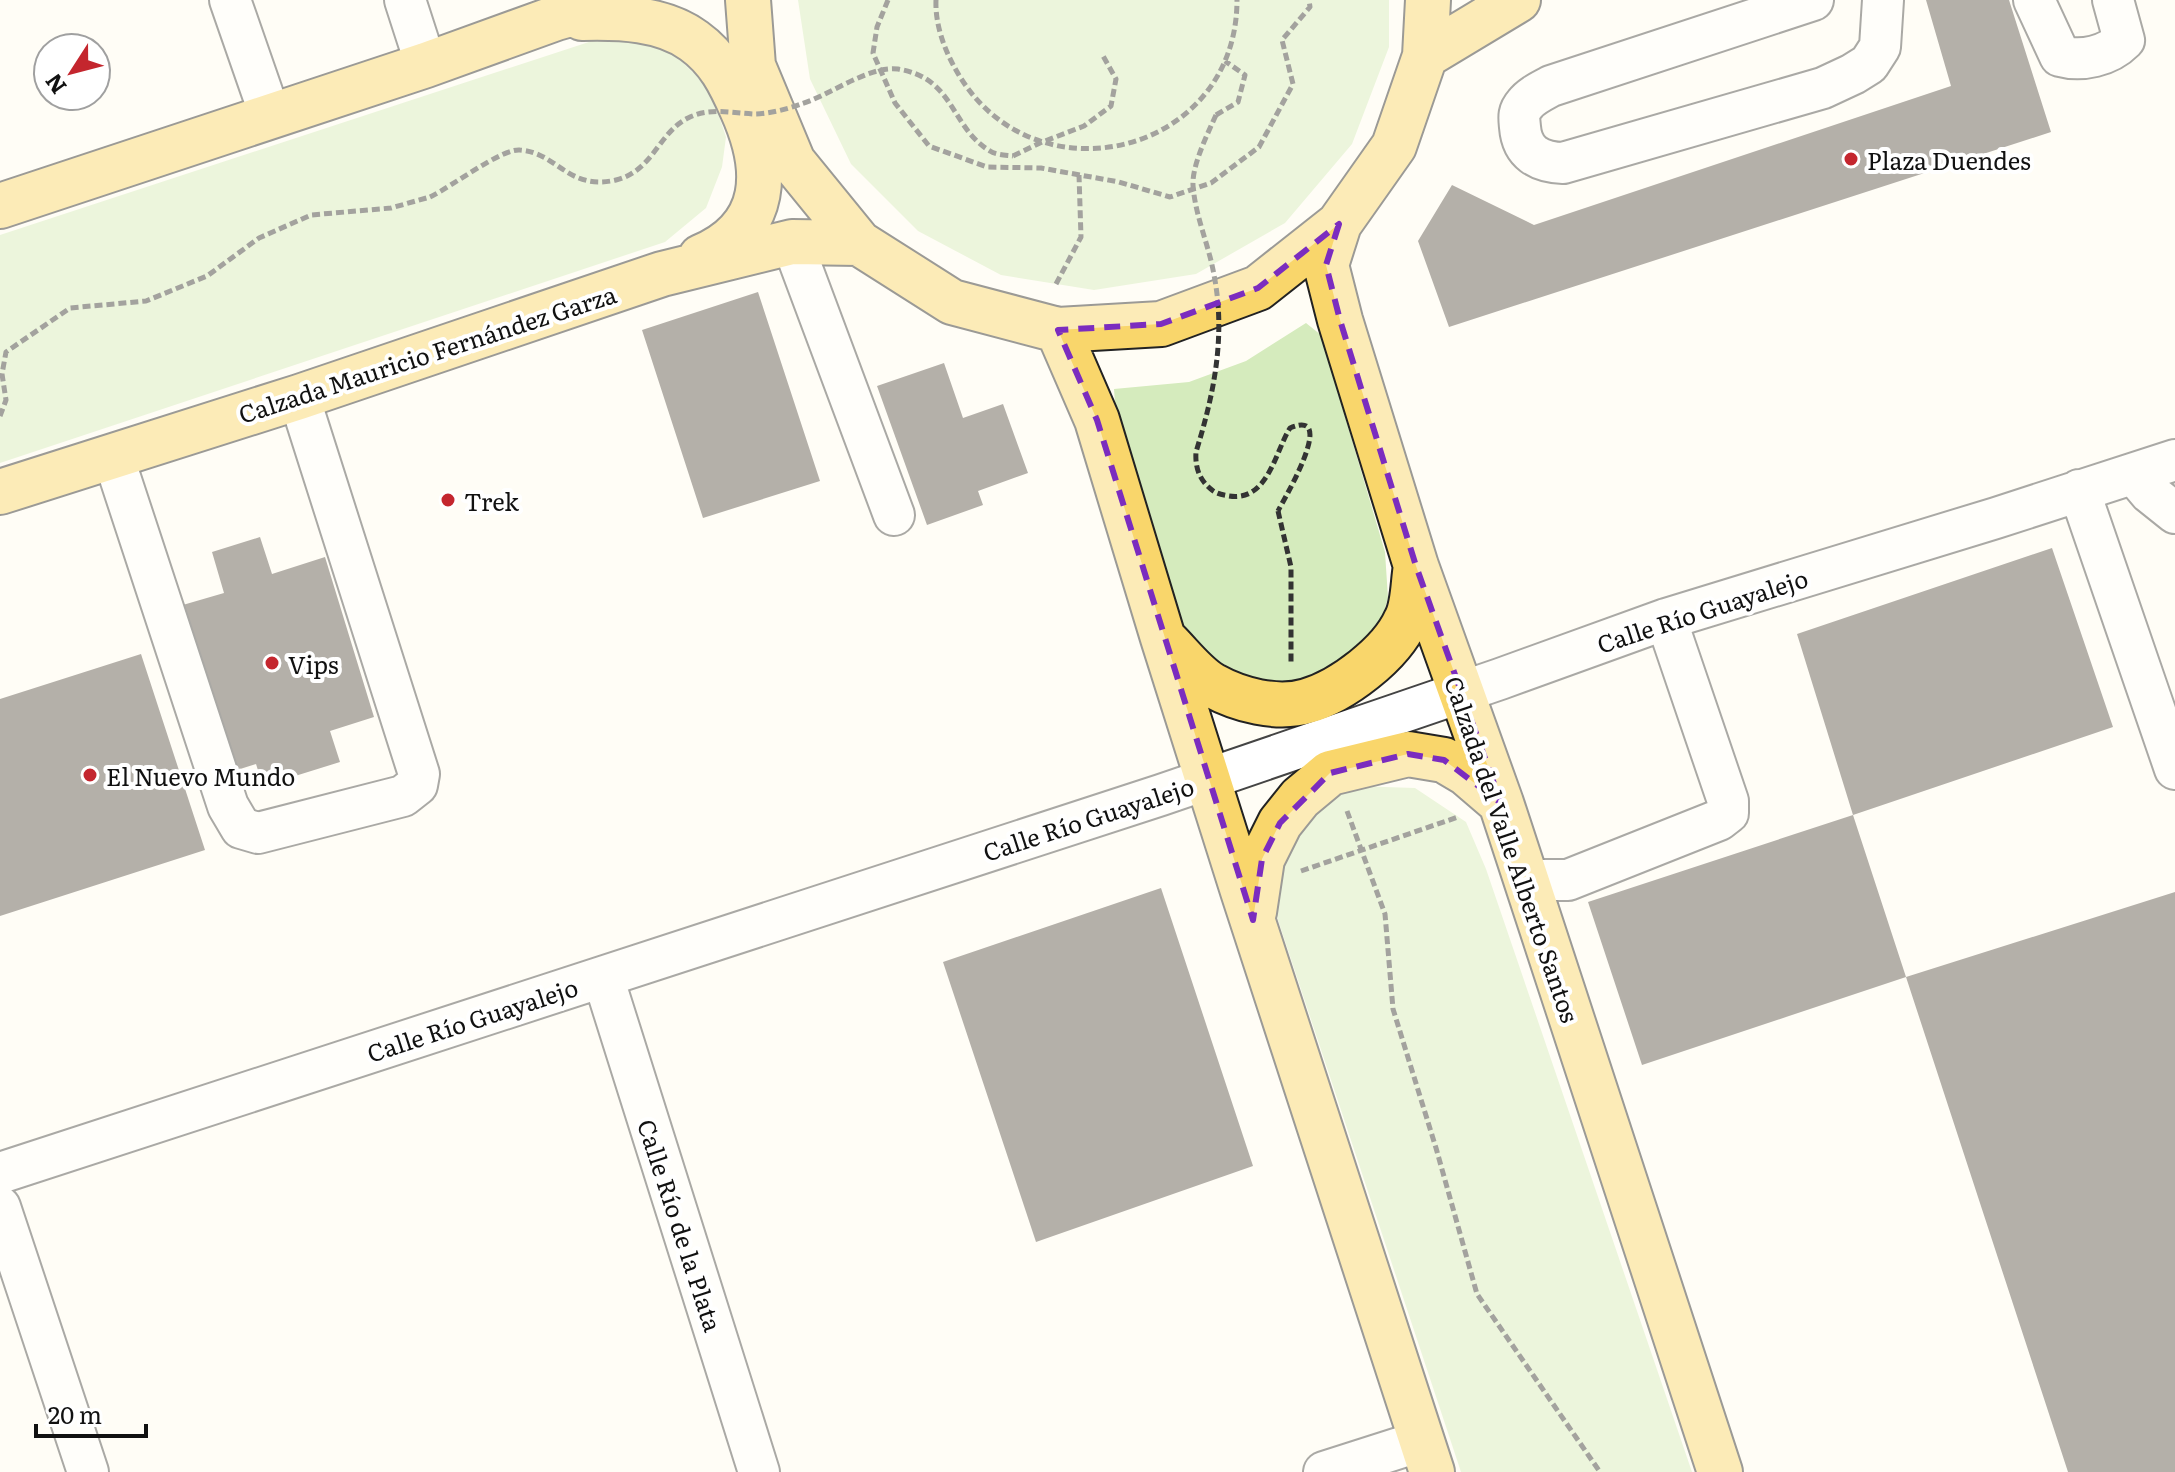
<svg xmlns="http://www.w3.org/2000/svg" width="2175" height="1472" font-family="Literata,serif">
  <rect width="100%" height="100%" fill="#fffdf5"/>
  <!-- green -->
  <path fill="#d5ebbd" d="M798,0H1389V47L1352,144L1285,223L1196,274L1094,290L1001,275L918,231L851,164L810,79Z
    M635,39L673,53L710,89L726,137L722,167L706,208L665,242L0,463V235L592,41Z
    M1306,323L1321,335L1385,552L1388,598L1375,642L1331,685L1243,694L1184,639L1115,403L1114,389L1189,382L1246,361Z
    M1354,786L1415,788L1466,822L1486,869L1692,1472H1461L1273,905L1278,858L1305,811Z"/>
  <!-- building -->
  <path fill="#5a524d" d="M1926,0H2009L2051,132L1449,327L1418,241L1452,185L1534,225L1951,86Z
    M758,292L820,481L703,518L642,330Z
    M944,363L963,418L1003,404L1028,473L978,491L983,505L927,525L877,386Z
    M260,537L272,574L325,557L374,717L330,731L340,762L263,786L256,764L221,775L169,609L224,593L212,552Z
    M2052,548L2113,727L1853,815L1906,977L1642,1065L1588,902L1853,815L1797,634Z
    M141,654L205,850L0,916V699Z
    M1161,888L1253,1166L1036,1242L943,962Z
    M2175,892V1472H2068L1906,977Z"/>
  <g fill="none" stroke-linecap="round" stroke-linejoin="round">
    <defs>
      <path id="minor" d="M230,0L270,115
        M405,0L426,65
        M1813,0L1551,86C1542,91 1531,96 1525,104C1518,112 1519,117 1520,127C1522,153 1539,162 1563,163L1823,88L1853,74L1869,64L1880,47L1883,0
        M2034,0L2060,56C2082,62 2108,56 2124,40L2113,0
        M792,242L894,515
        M113,456L228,806L241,828L258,833L403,796L417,785L419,774L299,397
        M2134,474L2150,493L2175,513
        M2079,490L2175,769
        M1526,880H1568L1719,820L1728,813V801L1666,619
        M603,977L759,1472
        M0,1173L1161,795L1500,679L1666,619L1996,518L2175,460
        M0,1207L88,1472
        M1324,1472L1421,1441"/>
      <path id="major" d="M748,0L753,66L793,162L859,243L952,302L1058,330L1161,324L1258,288L1339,224L1394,146L1425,56L1428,0
        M582,18C619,17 663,18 694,41C719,59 730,82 742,109C769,169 770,228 701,257
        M1425,56L1518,0
        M0,206L426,65L556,18L619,0
        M1339,224L1326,265L1340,320L1416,566L1501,803L1720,1472
        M1058,330L1097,420L1163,638L1243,891L1432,1472
        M0,492L299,397L662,274L792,242L859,243
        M1167,642C1181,656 1195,675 1212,685C1239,700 1277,710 1307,701C1342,691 1391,654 1406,620C1414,605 1413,582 1416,566
        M1254,912L1262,859L1280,823L1300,798L1330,773L1408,754L1444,760L1466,773L1501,803"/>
    </defs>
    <!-- minor casing -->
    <use href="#minor" stroke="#444" stroke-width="44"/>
    <!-- major casing -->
    <use href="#major" stroke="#222" stroke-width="48"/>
    <!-- path -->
    <path stroke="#333" stroke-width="5" stroke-dasharray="8 4" stroke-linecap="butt" d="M888,0L877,27L873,53L895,103L929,146L987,167L1041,168L1119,182L1170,197L1211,183L1259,147L1293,84L1282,40L1310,7L1309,0
      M936,0C935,24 944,49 956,70C1031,205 1237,156 1237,0
      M1216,115L1238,102L1245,75L1225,61
      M1013,156L1040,143L1084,126L1111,106L1116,79L1102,54
      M1056,284L1081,237L1079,175
      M0,416L6,400L2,374L6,352L70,308L146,301L207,276L259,238L311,215L391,208L430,197
      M1278,511L1291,567V664
      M1347,811L1385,914L1393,1009L1436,1148L1477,1294L1600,1472
      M1301,871L1458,817"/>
    <!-- minor -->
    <use href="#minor" stroke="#fff" stroke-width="40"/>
    <!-- major -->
    <use href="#major" stroke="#f9d66b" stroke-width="44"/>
    <!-- path-bridge -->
    <path stroke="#333" stroke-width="5" stroke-dasharray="8 4" stroke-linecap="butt" d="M1216,115C1208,133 1192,165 1193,185C1195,216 1209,245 1214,275C1226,336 1214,394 1196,452C1195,467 1199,480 1212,490C1217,494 1223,495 1229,496C1268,502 1275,452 1290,428C1339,407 1283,501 1278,511
      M430,197C451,187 502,148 520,150C558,153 568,191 616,180C653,171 659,132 688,118C710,107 731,113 754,114C768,114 788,109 801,104C828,96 870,65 898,69C955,78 950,127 990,151C996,155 1006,155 1013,156"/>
  </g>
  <!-- marked area -->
  <path d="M0 0H2175V1472H0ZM1339,224L1326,265L1340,320L1416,566L1501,803L1444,760L1408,754L1330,773L1280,823L1262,859L1253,920L1097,420L1058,330L1161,324L1258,288Z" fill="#fffdf5" fill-opacity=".55" fill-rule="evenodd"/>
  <path fill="none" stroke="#7b2cbf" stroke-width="6" stroke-dasharray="16 10" stroke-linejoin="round" d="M1339,224L1326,265L1340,320L1416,566L1501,803L1444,760L1408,754L1330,773L1280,823L1262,859L1253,920L1097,420L1058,330L1161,324L1258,288Z"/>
  <!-- markers -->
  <g fill="#c4262e" stroke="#fff" stroke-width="3">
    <circle cx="1851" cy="159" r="8"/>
    <circle cx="448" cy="500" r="8"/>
    <circle cx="272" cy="663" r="8"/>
    <circle cx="90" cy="775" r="8"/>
  </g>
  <g text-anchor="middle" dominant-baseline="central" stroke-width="8" stroke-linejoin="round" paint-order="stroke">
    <!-- poi labels -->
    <g font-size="24" fill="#111" stroke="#fff" text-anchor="start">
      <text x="1867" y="159">Plaza Duendes</text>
      <text x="464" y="500">Trek</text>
      <text x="288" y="663">Vips</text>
      <text x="106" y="775">El Nuevo Mundo</text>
    </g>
    <!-- street labels -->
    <g font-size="24" fill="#111" stroke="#fff">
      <text transform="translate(427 353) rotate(-18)">Calzada Mauricio Fernández Garza</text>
      <text transform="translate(1702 610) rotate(-18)">Calle Río Guayalejo</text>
      <text transform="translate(1088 818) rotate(-18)">Calle Río Guayalejo</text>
      <text transform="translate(1513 849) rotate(71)">Calzada del Valle Alberto Santos</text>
      <text transform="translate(472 1019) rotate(-18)">Calle Río Guayalejo</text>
      <text transform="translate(681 1225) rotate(72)">Calle Río de la Plata</text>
    </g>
  </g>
  <!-- north arrow -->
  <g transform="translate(72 72) rotate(234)"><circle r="38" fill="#ffffff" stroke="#a0a0a0" stroke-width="2"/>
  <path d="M0-6L14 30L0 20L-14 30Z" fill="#c4262e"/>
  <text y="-12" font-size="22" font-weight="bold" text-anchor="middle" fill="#111111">N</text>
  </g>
  <!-- scale -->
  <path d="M36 1424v12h110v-12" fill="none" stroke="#111111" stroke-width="4"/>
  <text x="48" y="1424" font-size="24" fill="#111111" stroke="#ffffff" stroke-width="6" paint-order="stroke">20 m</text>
</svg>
